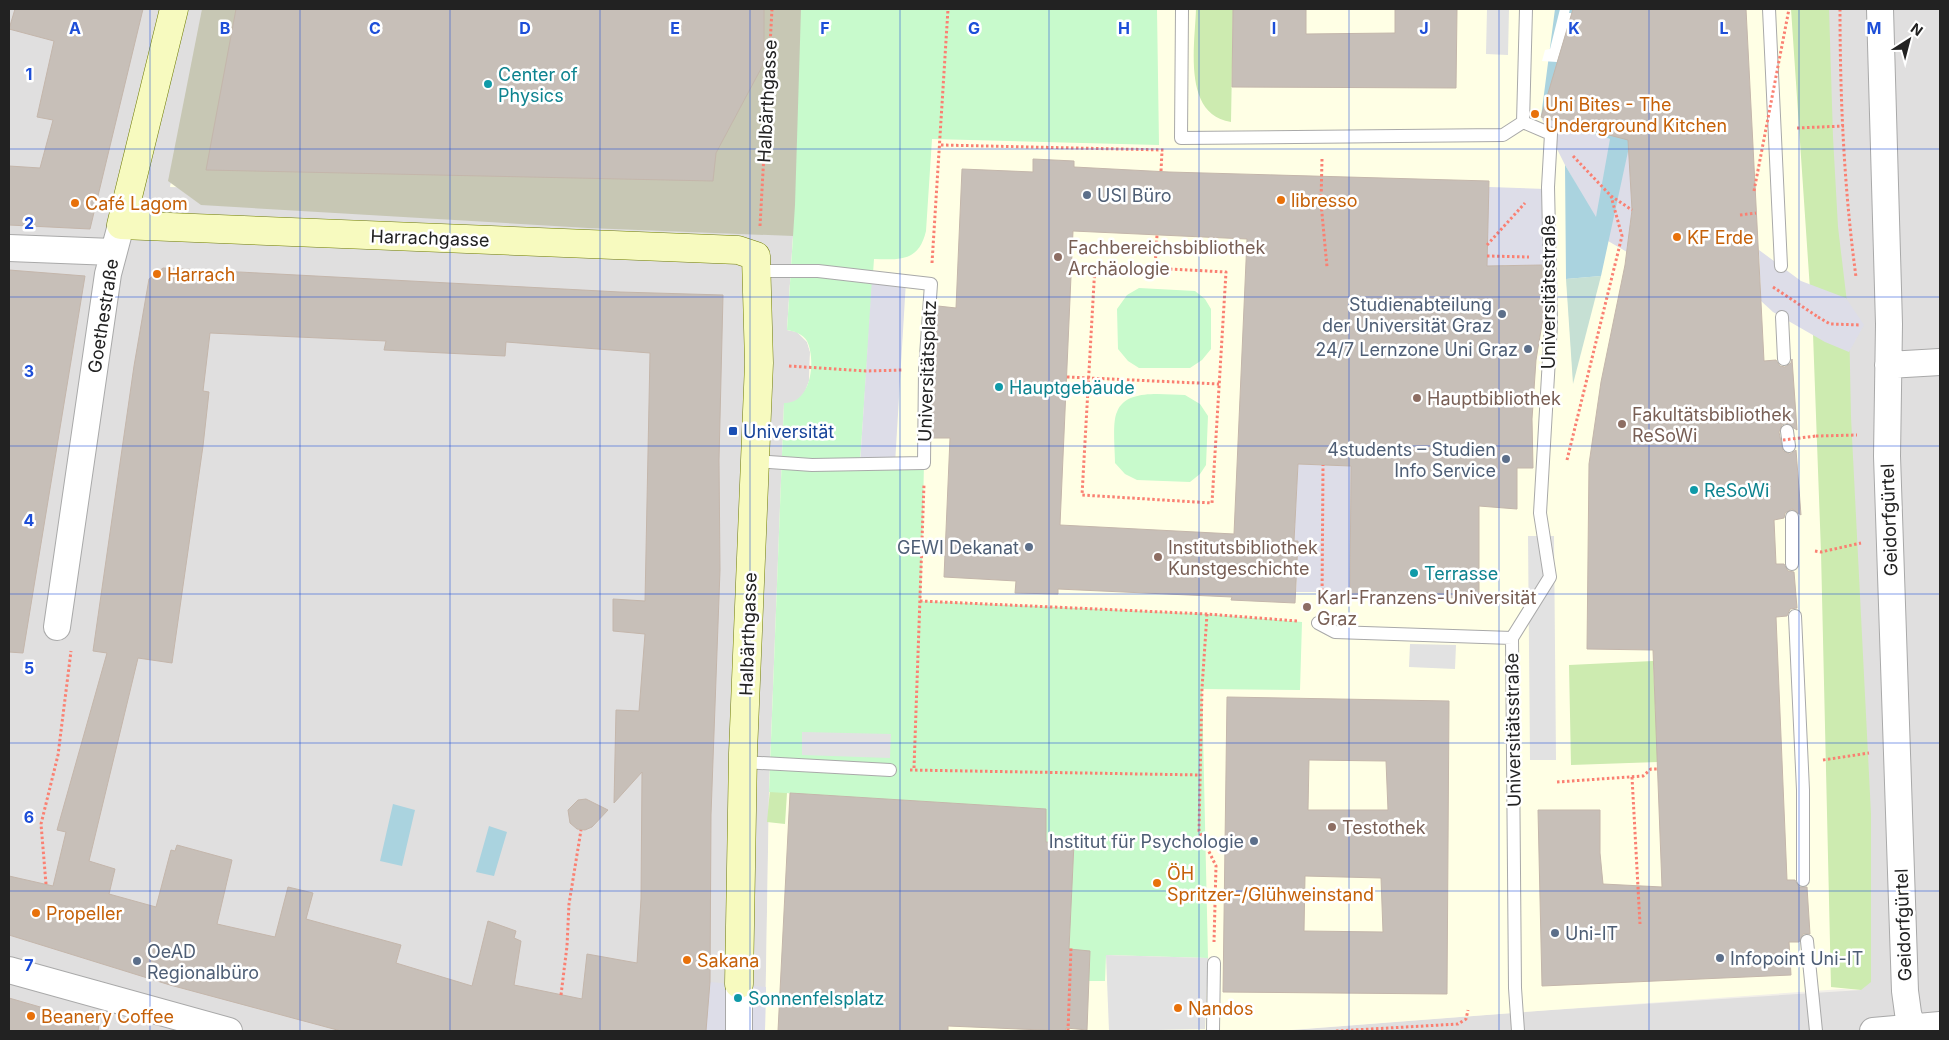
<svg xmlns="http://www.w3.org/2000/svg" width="1949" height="1040" font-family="Inter,sans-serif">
  <rect width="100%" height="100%" fill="#f2efe9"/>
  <!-- residential -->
  <path fill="#e0dfdf" d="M9,9H214L170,186L795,205L787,330L797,332L807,342L810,352L809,381L803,397L790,404L785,403L769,792L765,1031H9Z
    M1802,9H1940V1031H1278L1551,1010L1861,990Z"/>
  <!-- education -->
  <path fill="#ffffe5" d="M214,9H1802L1861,990L1842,989L1551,1010L1278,1031H765L769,792L784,403L790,404L803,397L809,381L810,352L807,342L797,332L787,330L795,205L170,187Z"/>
  <!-- construction -->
  <path fill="#c7c7b4" d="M202,9H929L920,241L588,228L201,205L168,181Z"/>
  <!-- grass -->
  <path fill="#cdebb0" d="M1196,9H1233L1231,122C1182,115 1195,44 1196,9Z
    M1791,9H1829L1833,137L1838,227L1849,319L1851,417L1871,814V982L1861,990L1831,987L1821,552L1813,334Z
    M1653,661L1658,762L1571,765L1569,665Z
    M770,789L845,795L787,793L785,824L767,822Z"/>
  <!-- wetland -->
  <path fill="#c6e0d4" d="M1601,276L1573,384L1566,279Z"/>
  <!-- park -->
  <path fill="#c8facc" d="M801,9H1157L1159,145L932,139L926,231C919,261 901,260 874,259L860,463H924L921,601L1207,614L1302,622L1300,690L1202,689L1208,958L1106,955L1105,981H1067L1074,844L1046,842L1045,809L769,792L784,403C812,404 816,359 807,341C803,334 794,331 787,330L795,205Z
    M1139,288L1195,291L1205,299L1211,309V349L1202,360L1190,368H1139L1128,361L1118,349L1117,309L1127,295Z
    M1185,395L1200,404L1208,416L1206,465L1200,474L1190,482L1137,480L1125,474L1115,463C1115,450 1112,422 1117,412C1126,388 1164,395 1185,395Z"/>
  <!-- parking -->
  <path fill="#e2e2e2" d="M1487,9H1509L1508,55L1486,54Z
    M1528,536H1554L1556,760H1530Z
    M1410,644L1456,645L1455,669L1409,667Z
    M802,732L891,734L890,758L802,755Z
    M1106,955L1208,958L1205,1029L1109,1031Z"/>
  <!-- plaza -->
  <path fill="#dddde8" d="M1541,117L1610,139L1629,147L1632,210L1627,252L1608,241L1565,165Z
    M1315,176L1321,180L1344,182L1546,189L1544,265H1505L1487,274V262L1312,241Z
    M1759,250L1801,281L1846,298L1864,325L1849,352L1825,342L1773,312L1761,301Z
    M872,278L906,281L895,464H860Z
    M1298,464L1351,466L1350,592H1296L1298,542L1294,541Z
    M710,982L766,987L765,1031H706Z"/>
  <!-- water -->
  <path fill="#aad3df" d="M1555,9H1622L1629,147L1601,276L1566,279L1565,165L1596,217L1610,139L1541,117Z
    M393,804L415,810L402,866L380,861Z
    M489,826L507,832L494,876L476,872Z"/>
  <!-- pier -->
  <path fill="#fff" d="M1560,9H1570L1569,13H1572L1557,62L1542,61L1545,50L1550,49Z"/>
  <!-- building -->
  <path fill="#c7bfb8" stroke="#c4b6ab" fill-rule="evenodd" d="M15,9H143L90,229L9,225V166L40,168L53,120L37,117L54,41L9,29Z
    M236,9H764V63L716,153L713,181L206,170Z
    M1233,9H1306V34L1395,33V9H1457L1456,88L1232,87Z
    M1573,9H1746L1764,361L1776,360L1780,366L1785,367L1791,363L1792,359L1797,430L1786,423L1782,425L1779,432L1783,451L1790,454L1796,450L1801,515L1792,509L1785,513L1784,518L1774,520L1776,564H1784L1788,571L1794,572L1797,608L1790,609L1787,616L1776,617L1787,880H1795L1799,887H1807L1810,934H1803L1799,942H1789L1791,975L1542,986L1538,810H1600V853L1603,884L1662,887L1653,650L1587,649L1589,464L1601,382L1625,265L1632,210L1628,140L1541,117Z
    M1033,159L1074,161V167L1169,172L1489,181L1487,266L1542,265L1543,318L1536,360L1532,419L1533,468H1517V509L1479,506V598L1350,597L1351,466L1298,464L1294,541H1298L1295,603L1231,600L1232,597L1058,589V594L1015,593L1016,581L944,577L950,438H932L933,370L938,306L956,308L962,169L1033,172ZM1073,231L1247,239L1234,534L1060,525Z
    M163,268L620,292L723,295L719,460L720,570L711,815L710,982L706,1031H341L170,985L9,935V876L53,886L66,832L57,830L107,653L93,651L134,366L149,279ZM210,333L386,341L384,350L505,356L506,342L650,353L645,601L613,599V631L645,634L639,711L616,710L614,803L642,772L641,899L637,963L587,954L582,999L514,985L521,941L514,938L516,931L488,921L472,986L396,963L401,945L306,919L313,893L288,887L275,937L217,924L232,860L177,845L175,851L171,850L156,907L109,894L115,869L89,861L138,658L172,663L203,446L209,392L203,391Z
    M9,270L85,276L23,653L9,652Z
    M1227,697L1449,701L1447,994L1223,992ZM1309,760L1386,761L1388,810H1308ZM1305,876L1381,878L1383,932L1304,931Z
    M790,793L1046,809V842L1074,843L1069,949L1090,951L1087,1030L1066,1028V1031L948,1026V1031H778Z
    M586,799L608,810L592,827L585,830L577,829L570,823L568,810L578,800Z
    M9,998L99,1024L98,1031H9Z"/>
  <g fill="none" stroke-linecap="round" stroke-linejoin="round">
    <defs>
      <path id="lane" d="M1182,9L1181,138L1503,135L1523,122
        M1769,9L1781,266
        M1782,317L1784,359
        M1787,431L1789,446
        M754,461L812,465L924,463L925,370L931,284L818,271H756
        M1792,517V564
        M1795,616L1803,790V880
        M1318,623L1335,632L1512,638
        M743,762L890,770
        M1807,941L1816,1031
        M1213,1031L1214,963
        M1518,1031L1515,988L1512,638L1550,577L1540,513L1551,324L1548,187L1551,134L1523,122L1526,9"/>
      <path id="street" d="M1880,9L1889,324L1887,456L1905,991L1908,1013L1913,1031
        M9,248L113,252
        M1888,365L1940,362
        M57,627L108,274L121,225
        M9,970L229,1031
        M739,984V1031
        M1873,1031L1940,1025"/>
      <path id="secondary" d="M174,9L121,225L738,250L756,256L759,363L743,753L739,984"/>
    </defs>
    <!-- lane casing -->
    <use href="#lane" stroke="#a9a9a9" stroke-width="14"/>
    <!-- street casing -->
    <use href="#street" stroke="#a9a9a9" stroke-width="28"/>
    <!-- secondary casing -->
    <use href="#secondary" stroke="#707d05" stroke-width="29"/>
    <!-- path -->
    <path stroke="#fa8072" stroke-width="3" stroke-dasharray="2.5 2.5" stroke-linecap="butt" d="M1840,9C1840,98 1844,188 1856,277
      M1797,128L1844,126
      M941,145L1164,150
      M1573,156L1611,196L1632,210
      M1322,159L1321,203L1327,267
      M1161,171L1162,151
      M1740,215L1756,213
      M760,226L772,9
      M1487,245L1525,203
      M1487,256L1529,257
      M932,263L948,9
      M1095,265L1226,272L1212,503L1082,495Z
      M1155,268L1157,235
      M1818,317L1830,324L1861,325
      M789,366L866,371L903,370
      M1067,377L1219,384
      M1816,436L1857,435
      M1567,460L1622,236L1611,196
      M1815,551L1821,552L1861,543
      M920,601L1207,614L1297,621
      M1322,601L1323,465
      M1207,614L1202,688L1199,831L1216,866L1214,942
      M1823,760L1869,753
      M914,768L924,484
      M910,770L1200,775
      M1632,777L1640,924
      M1557,782L1643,776L1651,769H1658
      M46,884L41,824L58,755L71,651
      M561,995L567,946L569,904L581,830
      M1068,1031L1071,948
      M1336,1031L1458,1024L1466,1019L1468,1010"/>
    <!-- lane -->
    <use href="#lane" stroke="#fff" stroke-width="12"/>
    <!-- street -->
    <use href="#street" stroke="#fff" stroke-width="26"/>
    <!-- secondary -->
    <use href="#secondary" stroke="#f7fabf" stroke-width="28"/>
    <!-- path-bridge -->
    <path stroke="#fa8072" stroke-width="3" stroke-dasharray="2.5 2.5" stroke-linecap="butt" d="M1754,191L1789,9
      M1773,287L1818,317
      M1783,440L1816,436"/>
  </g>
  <!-- grid -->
  <path fill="none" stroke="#1d4ed8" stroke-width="1" stroke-opacity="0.55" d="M150,9V1031M300,9V1031M450,9V1031M600,9V1031M750,9V1031M900,9V1031M1049,9V1031M1199,9V1031M1349,9V1031M1499,9V1031M1649,9V1031M1799,9V1031M9,149H1940M9,297H1940M9,446H1940M9,594H1940M9,743H1940M9,891H1940"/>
  <!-- markers -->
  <g fill="#0f9aa8" stroke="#fff" stroke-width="2">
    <circle cx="488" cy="84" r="5"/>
    <circle cx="999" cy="387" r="5"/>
    <circle cx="1694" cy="490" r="5"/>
    <circle cx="1414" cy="573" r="5"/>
    <circle cx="738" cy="998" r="5"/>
  </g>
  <g fill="#e8710a" stroke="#fff" stroke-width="2">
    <circle cx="1535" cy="114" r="5"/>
    <circle cx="1281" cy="200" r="5"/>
    <circle cx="75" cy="203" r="5"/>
    <circle cx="1677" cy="237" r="5"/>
    <circle cx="157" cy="274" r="5"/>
    <circle cx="1157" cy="883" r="5"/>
    <circle cx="36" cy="913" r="5"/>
    <circle cx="687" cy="960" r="5"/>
    <circle cx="1178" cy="1008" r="5"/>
    <circle cx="31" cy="1016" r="5"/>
  </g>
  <g fill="#5c6f8a" stroke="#fff" stroke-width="2">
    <circle cx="1087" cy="195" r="5"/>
    <circle cx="1502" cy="314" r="5"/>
    <circle cx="1528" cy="349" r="5"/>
    <circle cx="1506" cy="459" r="5"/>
    <circle cx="1029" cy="547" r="5"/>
    <circle cx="1254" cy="841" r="5"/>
    <circle cx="1555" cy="933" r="5"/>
    <circle cx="1720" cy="958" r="5"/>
    <circle cx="137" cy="961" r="5"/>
  </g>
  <g fill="#8d6e63" stroke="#fff" stroke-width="2">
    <circle cx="1058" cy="257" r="5"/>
    <circle cx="1417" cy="398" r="5"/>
    <circle cx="1622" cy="424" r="5"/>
    <circle cx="1158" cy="557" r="5"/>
    <circle cx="1307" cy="607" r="5"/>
    <circle cx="1332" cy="827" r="5"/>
  </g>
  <rect fill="#1a4fb4" stroke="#fff" stroke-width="2" x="728" y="426" width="10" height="10" rx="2.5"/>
  <g text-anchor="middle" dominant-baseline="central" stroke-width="5" stroke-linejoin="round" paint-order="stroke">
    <!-- culture labels -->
    <g font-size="18" fill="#0d838f" stroke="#fff" text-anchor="start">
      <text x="498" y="74">Center of<tspan x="498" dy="21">Physics</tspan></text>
      <text x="1009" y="387">Hauptgebäude</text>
      <text x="1704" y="490">ReSoWi</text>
      <text x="1424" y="573">Terrasse</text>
      <text x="748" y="998">Sonnenfelsplatz</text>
    </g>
    <!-- street labels -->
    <g font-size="18" fill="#222" stroke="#fff">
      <text transform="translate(767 101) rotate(-87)">Halbärthgasse</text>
      <text transform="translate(430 238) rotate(2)">Harrachgasse</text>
      <text transform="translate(1548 292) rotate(-90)">Universitätsstraße</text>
      <text transform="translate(103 316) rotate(-81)">Goethestraße</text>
      <text transform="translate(927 371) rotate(-88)">Universitätsplatz</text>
      <text transform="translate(1889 520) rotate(-92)">Geidorfgürtel</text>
      <text transform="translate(748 634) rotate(-88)">Halbärthgasse</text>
      <text transform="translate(1513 730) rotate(-91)">Universitätsstraße</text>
      <text transform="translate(1903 925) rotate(-92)">Geidorfgürtel</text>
    </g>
    <!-- food labels -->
    <g font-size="18" fill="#c56008" stroke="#fff" text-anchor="start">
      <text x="1545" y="104">Uni Bites - The<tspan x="1545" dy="21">Underground Kitchen</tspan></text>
      <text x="1291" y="200">libresso</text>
      <text x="85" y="203">Café Lagom</text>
      <text x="1687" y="237">KF Erde</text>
      <text x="167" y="274">Harrach</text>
      <text x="1167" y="873">ÖH<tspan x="1167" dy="21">Spritzer-/Glühweinstand</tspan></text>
      <text x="46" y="913">Propeller</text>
      <text x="697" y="960">Sakana</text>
      <text x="1188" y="1008">Nandos</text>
      <text x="41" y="1016">Beanery Coffee</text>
    </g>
    <!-- service labels -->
    <g font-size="18" fill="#4e5e75" stroke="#fff" text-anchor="end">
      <text x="1097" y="195" text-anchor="start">USI Büro</text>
      <text x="1492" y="304">Studienabteilung<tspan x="1492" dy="21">der Universität Graz</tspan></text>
      <text x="1518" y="349">24/7 Lernzone Uni Graz</text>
      <text x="1496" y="449">4students – Studien<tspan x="1496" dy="21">Info Service</tspan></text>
      <text x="1019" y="547">GEWI Dekanat</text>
      <text x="1244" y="841">Institut für Psychologie</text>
      <text x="1565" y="933" text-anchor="start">Uni-IT</text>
      <text x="147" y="951" text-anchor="start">OeAD<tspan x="147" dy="21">Regionalbüro</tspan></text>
      <text x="1730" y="958" text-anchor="start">Infopoint Uni-IT</text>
    </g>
    <!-- education labels -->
    <g font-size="18" fill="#785e54" stroke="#fff" text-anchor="start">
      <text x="1068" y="247">Fachbereichsbibliothek<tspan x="1068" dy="21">Archäologie</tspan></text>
      <text x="1427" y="398">Hauptbibliothek</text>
      <text x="1632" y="414">Fakultätsbibliothek<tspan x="1632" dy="21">ReSoWi</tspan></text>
      <text x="1168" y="547">Institutsbibliothek<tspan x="1168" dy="21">Kunstgeschichte</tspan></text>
      <text x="1317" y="597">Karl-Franzens-Universität<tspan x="1317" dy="21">Graz</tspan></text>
      <text x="1342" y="827">Testothek</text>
    </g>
    <!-- transit labels -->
    <g font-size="18" fill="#164399" stroke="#fff" text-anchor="start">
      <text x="743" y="431">Universität</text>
    </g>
  </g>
  <g font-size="16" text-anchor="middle" font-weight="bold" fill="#1d4ed8" stroke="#fff" stroke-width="5" stroke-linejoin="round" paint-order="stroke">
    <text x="75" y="34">A</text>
    <text x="225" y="34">B</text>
    <text x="375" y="34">C</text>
    <text x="525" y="34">D</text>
    <text x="675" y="34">E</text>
    <text x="825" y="34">F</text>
    <text x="974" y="34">G</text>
    <text x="1124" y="34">H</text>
    <text x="1274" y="34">I</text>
    <text x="1424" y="34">J</text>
    <text x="1574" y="34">K</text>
    <text x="1724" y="34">L</text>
    <text x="1874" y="34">M</text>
    <text x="29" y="80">1</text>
    <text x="29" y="229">2</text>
    <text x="29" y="377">3</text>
    <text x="29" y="526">4</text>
    <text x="29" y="674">5</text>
    <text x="29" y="823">6</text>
    <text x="29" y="971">7</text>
  </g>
  <!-- border -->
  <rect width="1949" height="1040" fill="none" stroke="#222222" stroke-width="20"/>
  <!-- north arrow -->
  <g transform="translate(1909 40) rotate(36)" stroke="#ffffff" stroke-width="4" paint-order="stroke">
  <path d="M0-4L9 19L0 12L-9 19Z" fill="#222222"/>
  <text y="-8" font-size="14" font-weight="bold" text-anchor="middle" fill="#222222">N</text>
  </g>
</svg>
